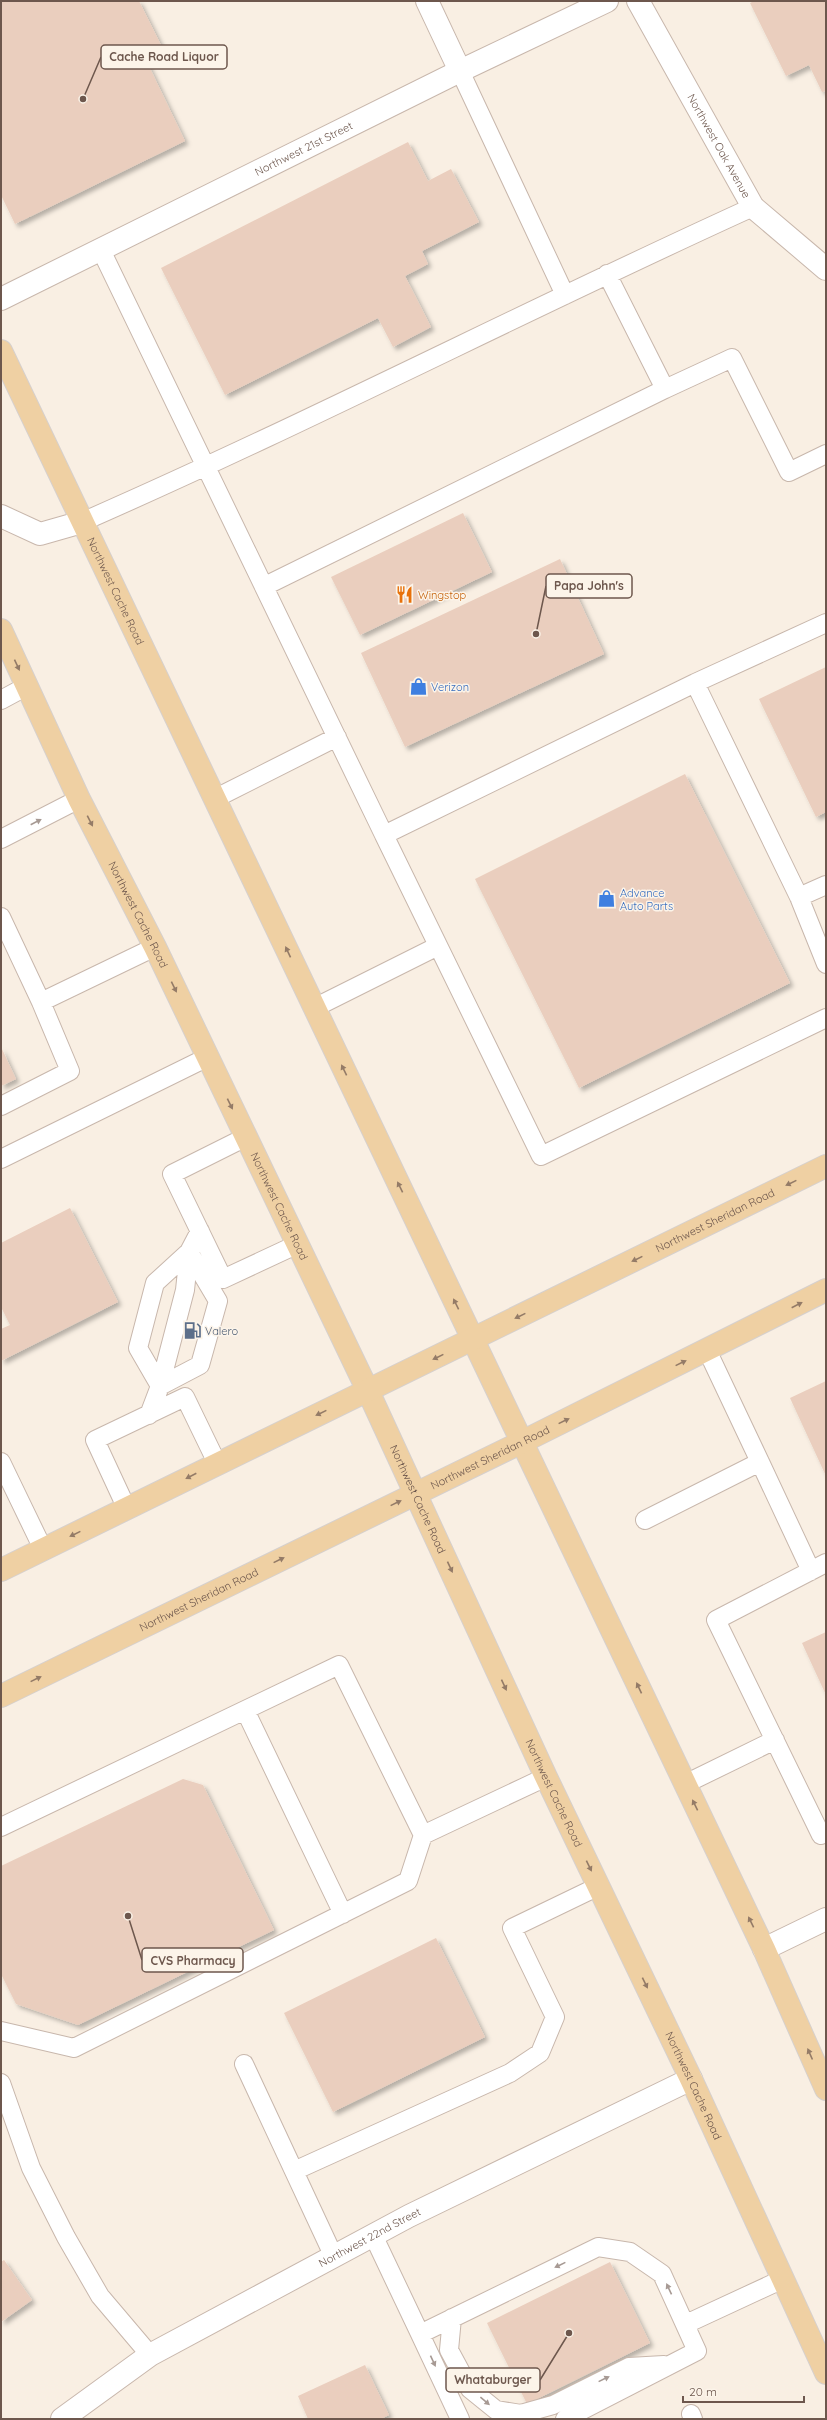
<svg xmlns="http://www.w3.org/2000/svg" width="827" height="2420" font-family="Quicksand,sans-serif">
  <defs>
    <filter id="shadow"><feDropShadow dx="3.5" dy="3.5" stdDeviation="2" flood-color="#0004"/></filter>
  </defs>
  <rect width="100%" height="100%" fill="#f9efe3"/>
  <!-- building -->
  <path fill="#eacebe" filter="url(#shadow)" d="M1,1H139L163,49L145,58L185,141L15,224L1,195Z
    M754,1H826V91L822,92L809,65L786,76L750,3Z
    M408,142L428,181L451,169L479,222L422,251L428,264L405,276L431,327L393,347L378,318L225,395L161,268Z
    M463,513L492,572L360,635L331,577Z
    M560,559L604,654L405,747L361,653Z
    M826,667V812L816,817L759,699Z
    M685,774L790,983L579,1088L475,879Z
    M1,1047L16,1079L1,1086Z
    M70,1208L118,1302L1,1361V1329L10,1325L1,1307V1243Z
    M826,1381V1476L790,1398Z
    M826,1632V1695L802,1643Z
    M183,1779L203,1785L274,1930L78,2025L16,2004L1,1974V1866Z
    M436,1938L485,2037L333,2112L284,2013Z
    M4,2260L32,2300L1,2322V2262Z
    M610,2262L650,2343L527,2404L487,2323Z
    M365,2365L389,2415L381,2419H308L298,2396Z"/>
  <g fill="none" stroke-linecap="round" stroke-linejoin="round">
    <defs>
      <path id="lane" d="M460,71L565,295
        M101,250L384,835
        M665,389L732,358L789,472L826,454
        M82,522C308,423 528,309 753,207
        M265,586L665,389L607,274
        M826,623L695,683L384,835L541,1156L826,1018
        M695,683L799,897L826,964
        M1,700L27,686
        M216,798L337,737
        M1,839L79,799
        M799,897L826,885
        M1,917L41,1002L155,947
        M314,1008L438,946
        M1,1106L70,1071L41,1002
        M246,1137L172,1174L223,1279L298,1244
        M1,1159L208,1057
        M707,1350L760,1462
        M149,1415L160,1386L200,1365L218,1301L189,1252L155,1283L138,1348L160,1386L185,1290L189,1252L200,1231
        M1,1462L43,1549
        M127,1509L95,1440L185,1397L217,1463
        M645,1520L760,1462L811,1571
        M245,1710L343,1914
        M685,1784L775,1740
        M1,1827L339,1665L423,1835L546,1777
        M821,1835L716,1620L826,1563
        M1,2031L74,2048L408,1881L423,1835
        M244,2064L334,2257
        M1,2083L31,2168L66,2237L100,2296L150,2355
        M294,2171L510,2073L540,2053L555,2017L512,1928L599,1886
        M373,2235L420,2334
        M452,2318L449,2350L470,2389L496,2410L521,2414L553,2405L629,2367L664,2365
        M686,2324L783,2279
        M691,2414L693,2419
        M460,2419L420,2334L598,2247L630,2252L662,2274L697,2351L565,2419"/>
      <g id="street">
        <path d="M427,1L460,71"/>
        <path id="s1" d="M638,1L753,207L826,269"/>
        <path id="s2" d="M1,299L460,71L607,1"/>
        <path d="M1,516L40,534L82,522"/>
        <path d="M764,1949L826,1919"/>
        <path id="s3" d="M62,2419L150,2355L409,2216L691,2079"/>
      </g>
      <g id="primary">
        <path id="s4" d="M1,351L764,1949L826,2089"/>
        <path id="s5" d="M1,630L79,799L155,947L368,1391L546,1777L691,2079L826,2373"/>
        <path id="s6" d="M1,1570L826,1166"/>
        <path id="s7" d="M1,1696L522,1442L826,1290"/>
      </g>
    </defs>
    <!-- lane casing -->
    <use href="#lane" stroke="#c8b7ac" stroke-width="20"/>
    <!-- street casing -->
    <use href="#street" stroke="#c8b7ac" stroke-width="24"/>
    <!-- primary casing -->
    <use href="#primary" stroke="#d6d0cd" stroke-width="24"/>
    <!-- lane -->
    <use href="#lane" stroke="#fff" stroke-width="18"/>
    <!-- street -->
    <use href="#street" stroke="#fff" stroke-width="22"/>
    <!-- primary -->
    <use href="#primary" stroke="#efd0a3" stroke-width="22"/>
  </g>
  <!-- one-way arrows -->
  <defs><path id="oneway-solid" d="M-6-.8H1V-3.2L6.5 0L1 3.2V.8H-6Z"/></defs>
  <g fill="#947b67">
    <use href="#oneway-solid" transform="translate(17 665) rotate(65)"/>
    <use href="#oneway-solid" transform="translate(90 821) rotate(63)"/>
    <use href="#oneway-solid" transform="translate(288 952) rotate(-115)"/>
    <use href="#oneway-solid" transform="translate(174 987) rotate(64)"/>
    <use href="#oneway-solid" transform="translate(344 1070) rotate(-116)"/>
    <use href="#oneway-solid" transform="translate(230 1104) rotate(64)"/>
    <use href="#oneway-solid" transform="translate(791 1183) rotate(154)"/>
    <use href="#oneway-solid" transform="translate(400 1187) rotate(-116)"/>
    <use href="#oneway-solid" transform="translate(637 1259) rotate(154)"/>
    <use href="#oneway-solid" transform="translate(456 1304) rotate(-116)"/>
    <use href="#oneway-solid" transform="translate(797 1305) rotate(-27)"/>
    <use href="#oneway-solid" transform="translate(520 1316) rotate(154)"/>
    <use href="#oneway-solid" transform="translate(438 1357) rotate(154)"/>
    <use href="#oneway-solid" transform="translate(681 1363) rotate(-26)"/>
    <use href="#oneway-solid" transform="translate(321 1413) rotate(154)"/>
    <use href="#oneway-solid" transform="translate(564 1421) rotate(-26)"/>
    <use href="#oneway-solid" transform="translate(191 1476) rotate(153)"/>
    <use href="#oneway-solid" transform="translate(396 1503) rotate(-26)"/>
    <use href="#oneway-solid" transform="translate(75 1534) rotate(154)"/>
    <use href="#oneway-solid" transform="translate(279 1560) rotate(-26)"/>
    <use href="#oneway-solid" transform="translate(450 1567) rotate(65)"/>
    <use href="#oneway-solid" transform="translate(36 1679) rotate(-26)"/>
    <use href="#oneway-solid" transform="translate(504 1685) rotate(65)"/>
    <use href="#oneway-solid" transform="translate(639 1688) rotate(-115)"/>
    <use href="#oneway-solid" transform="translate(695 1805) rotate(-116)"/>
    <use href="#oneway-solid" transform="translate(589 1866) rotate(64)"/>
    <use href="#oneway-solid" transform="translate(751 1922) rotate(-116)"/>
    <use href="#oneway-solid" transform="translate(645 1983) rotate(64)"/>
    <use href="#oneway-solid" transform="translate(810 2054) rotate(-114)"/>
  </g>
  <g fill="#a79a94">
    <use href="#oneway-solid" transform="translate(36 822) rotate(-27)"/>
    <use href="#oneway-solid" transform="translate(560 2265) rotate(154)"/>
    <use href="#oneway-solid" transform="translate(669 2289) rotate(-115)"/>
    <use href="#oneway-solid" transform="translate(433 2361) rotate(65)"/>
    <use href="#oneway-solid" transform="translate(604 2379) rotate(-26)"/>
    <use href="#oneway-solid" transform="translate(485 2401) rotate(40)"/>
  </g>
  <!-- icons -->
  <defs>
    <symbol id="restaurant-bare" viewBox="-9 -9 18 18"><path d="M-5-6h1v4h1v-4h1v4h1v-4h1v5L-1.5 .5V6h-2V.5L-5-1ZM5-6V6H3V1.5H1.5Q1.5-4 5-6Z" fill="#e8710a" stroke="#fcf4e9" stroke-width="2.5" paint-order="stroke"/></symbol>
    <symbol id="shop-bare" viewBox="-9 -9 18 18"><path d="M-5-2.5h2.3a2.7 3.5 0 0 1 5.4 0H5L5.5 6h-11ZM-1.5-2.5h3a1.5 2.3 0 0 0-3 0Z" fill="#3f7fe0" stroke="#fcf4e9" stroke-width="2.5" paint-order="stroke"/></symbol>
    <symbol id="fuel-bare" viewBox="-9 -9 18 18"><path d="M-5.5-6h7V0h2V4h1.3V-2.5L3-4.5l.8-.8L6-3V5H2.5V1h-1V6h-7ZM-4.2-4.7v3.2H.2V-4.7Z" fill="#5c6f8a" stroke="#fcf4e9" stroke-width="2.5" paint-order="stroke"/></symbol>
  </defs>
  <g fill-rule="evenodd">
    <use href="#restaurant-bare" x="392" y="582" width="25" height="25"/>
    <use href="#shop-bare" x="406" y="674" width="25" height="25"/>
    <use href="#shop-bare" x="594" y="886" width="25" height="25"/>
    <use href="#fuel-bare" x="180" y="1318" width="25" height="25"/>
  </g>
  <g text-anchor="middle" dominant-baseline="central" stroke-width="3" stroke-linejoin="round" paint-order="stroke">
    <!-- street labels -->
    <g font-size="11" fill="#6d574d" stroke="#fcf4e9">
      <text stroke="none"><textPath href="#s1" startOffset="166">Northwest Oak Avenue</textPath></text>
      <text stroke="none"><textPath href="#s2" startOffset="338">Northwest 21st Street</textPath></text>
      <text stroke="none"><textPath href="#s4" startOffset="266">Northwest Cache Road</textPath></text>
      <text stroke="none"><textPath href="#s5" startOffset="316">Northwest Cache Road</textPath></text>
      <text stroke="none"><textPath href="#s5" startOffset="640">Northwest Cache Road</textPath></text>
      <text stroke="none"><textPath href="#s6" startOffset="795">Northwest Sheridan Road</textPath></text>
      <text stroke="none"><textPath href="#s7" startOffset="544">Northwest Sheridan Road</textPath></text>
      <text stroke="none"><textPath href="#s5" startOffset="964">Northwest Cache Road</textPath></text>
      <text stroke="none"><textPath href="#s7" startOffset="220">Northwest Sheridan Road</textPath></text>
      <text stroke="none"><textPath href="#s5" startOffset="1288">Northwest Cache Road</textPath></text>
      <text stroke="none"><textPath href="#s5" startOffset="1612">Northwest Cache Road</textPath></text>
      <text stroke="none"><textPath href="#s3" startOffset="358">Northwest 22nd Street</textPath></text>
    </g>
    <!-- food labels -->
    <g font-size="11" fill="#c56008" stroke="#fcf4e9" text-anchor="start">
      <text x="418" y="595">Wingstop</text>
    </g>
    <!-- shop labels -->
    <g font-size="11" fill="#366cbe" stroke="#fcf4e9" text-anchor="start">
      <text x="431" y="687">Verizon</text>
      <text x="620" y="893">Advance<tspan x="620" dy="13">Auto Parts</tspan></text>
    </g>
    <!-- service labels -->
    <g font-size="11" fill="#4e5e75" stroke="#fcf4e9" text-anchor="start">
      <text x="205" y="1331">Valero</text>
    </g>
  </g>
  <!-- callouts -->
  <path fill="none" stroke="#6d574d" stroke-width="1.5" d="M83 99L101 57M536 634L546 586M128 1916L142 1960M569 2333L540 2380"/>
  <g fill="#6d574d" stroke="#fcf4e9" stroke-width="1.5">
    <circle cx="83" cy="99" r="4"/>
    <circle cx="536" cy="634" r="4"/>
    <circle cx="128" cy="1916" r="4"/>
    <circle cx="569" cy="2333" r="4"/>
  </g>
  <g fill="#fcf4e9" stroke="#6d574d" stroke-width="1.5">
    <rect x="101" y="45" width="126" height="24" rx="4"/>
    <rect x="546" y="574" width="86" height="24" rx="4"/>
    <rect x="142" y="1948" width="101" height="24" rx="4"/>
    <rect x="446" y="2368" width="94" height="24" rx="4"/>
  </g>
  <g font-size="12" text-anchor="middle" font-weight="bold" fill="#6d574d">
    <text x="164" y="61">Cache Road Liquor</text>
    <text x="589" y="590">Papa John's</text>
    <text x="193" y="1965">CVS Pharmacy</text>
    <text x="493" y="2384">Whataburger</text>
  </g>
  <!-- border -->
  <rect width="827" height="2420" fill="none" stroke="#6d574d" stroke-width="4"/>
  <!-- scale -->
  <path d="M683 2396v6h121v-6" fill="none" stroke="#6d574d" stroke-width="2"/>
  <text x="689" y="2396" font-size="12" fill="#6d574d" stroke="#fcf4e9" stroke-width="3" paint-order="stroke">20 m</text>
</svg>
